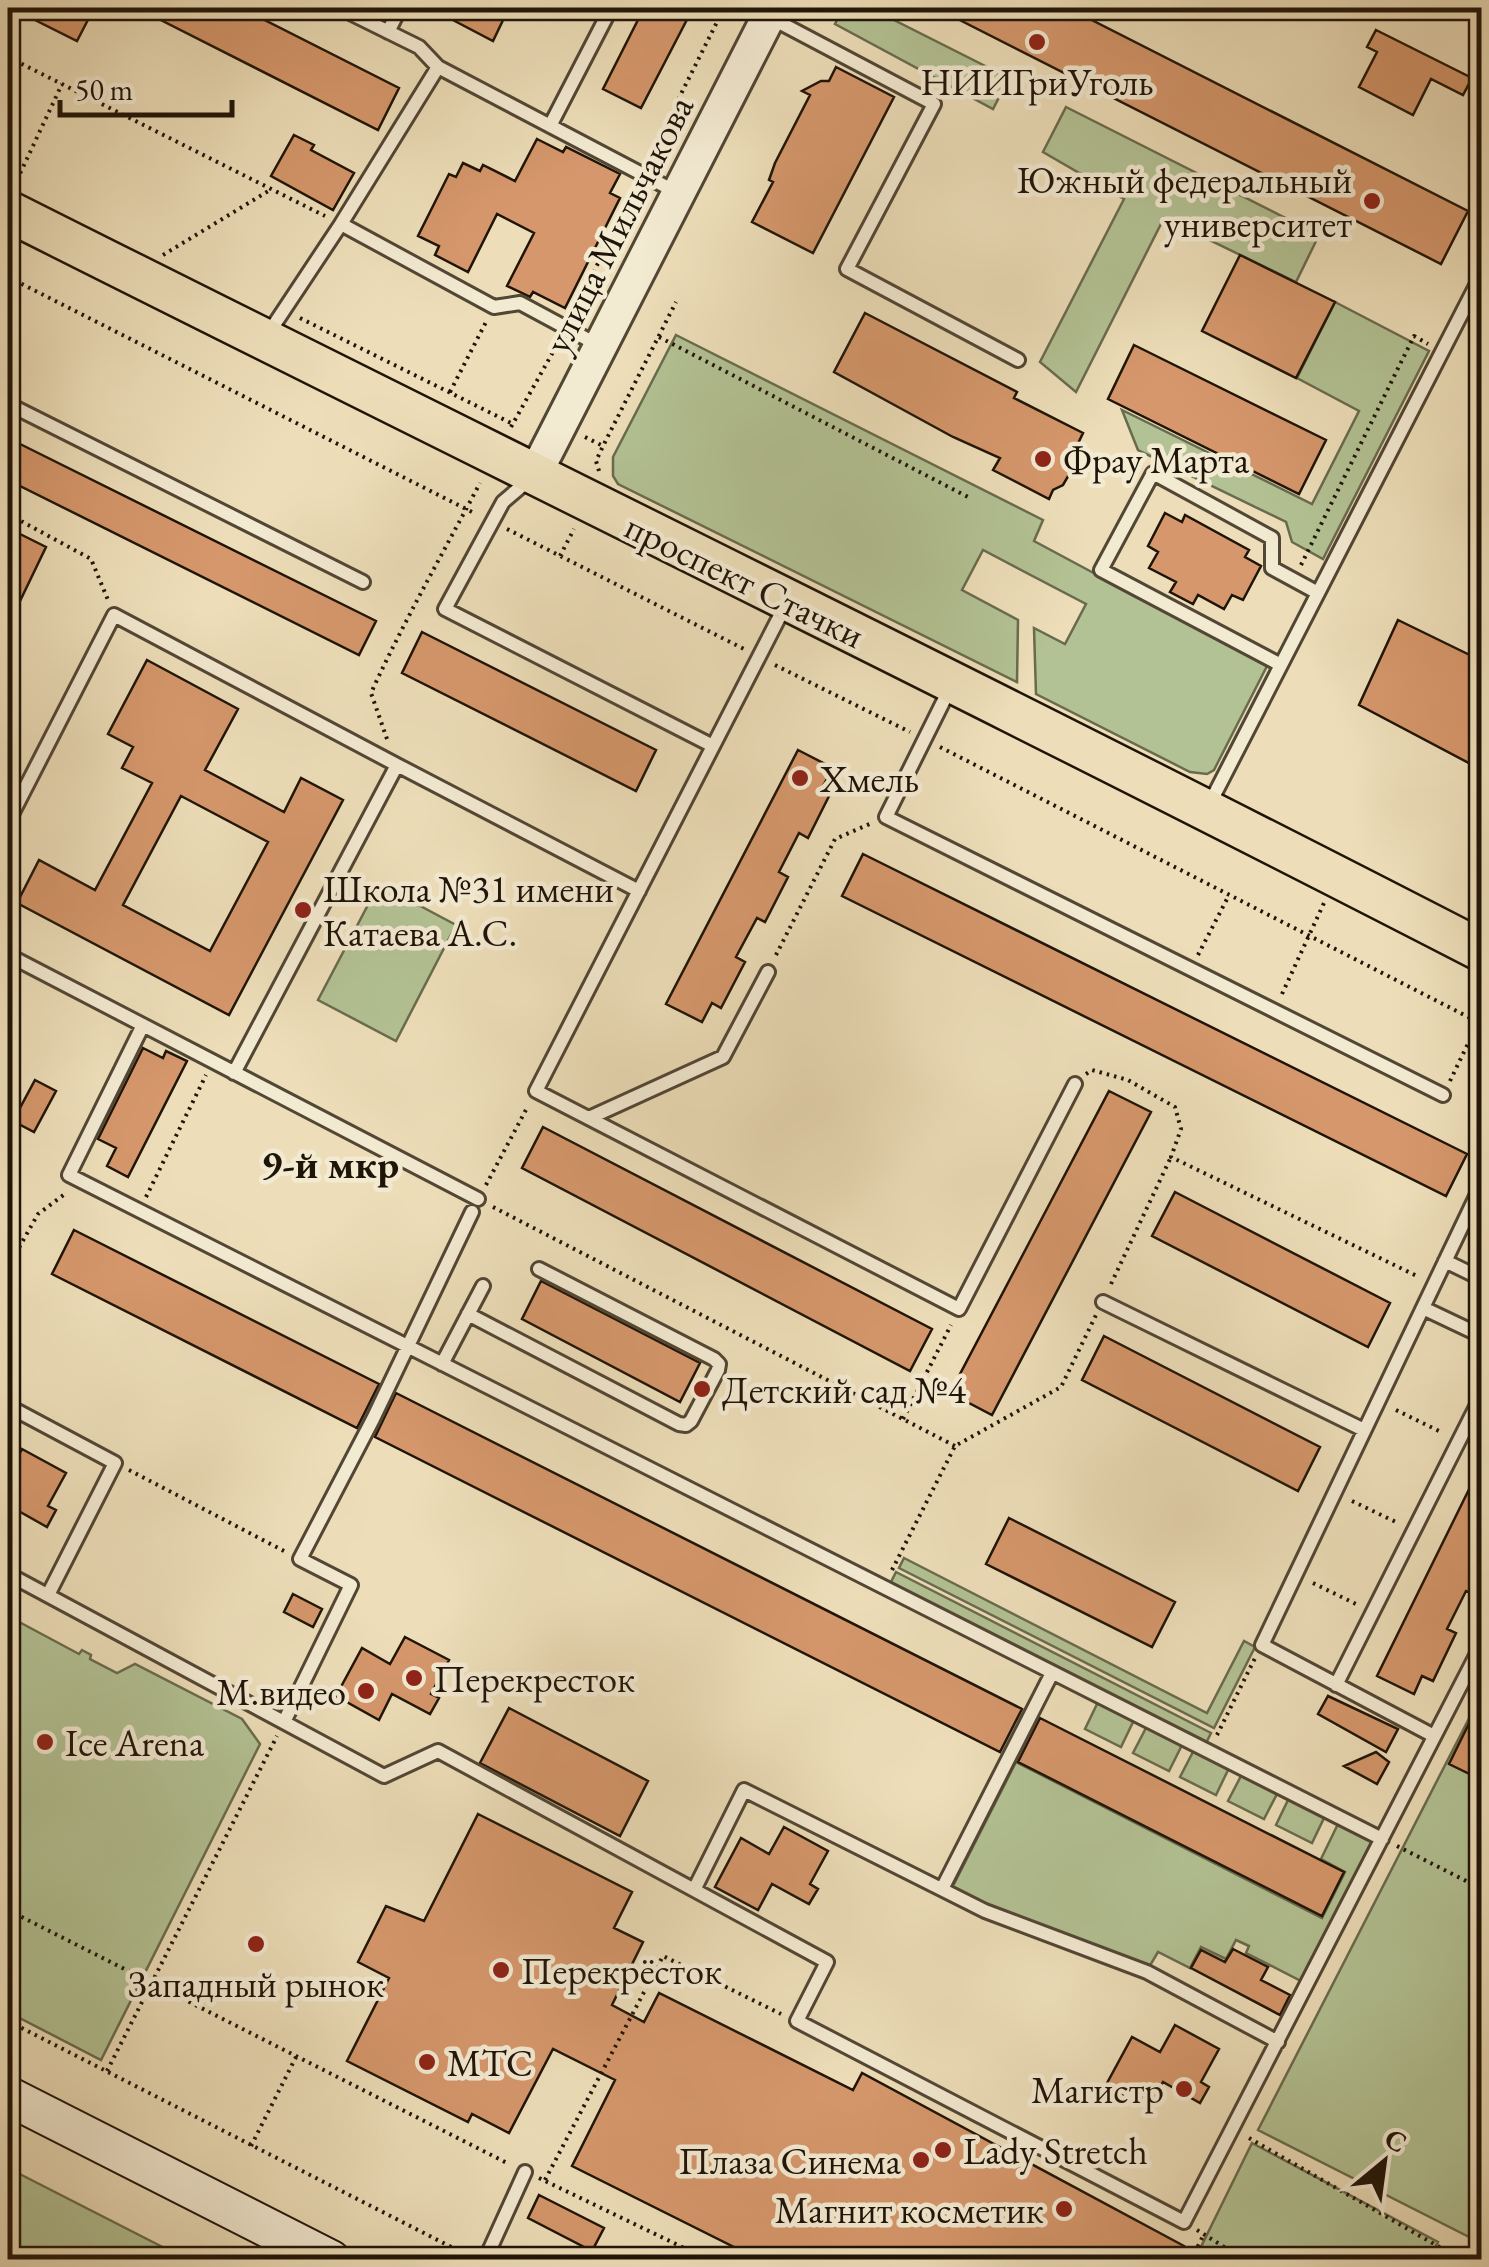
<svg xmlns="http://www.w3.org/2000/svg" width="1489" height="2267" font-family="'EB Garamond',serif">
  <rect width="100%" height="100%" fill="#eddeb9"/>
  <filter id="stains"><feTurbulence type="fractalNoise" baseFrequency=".002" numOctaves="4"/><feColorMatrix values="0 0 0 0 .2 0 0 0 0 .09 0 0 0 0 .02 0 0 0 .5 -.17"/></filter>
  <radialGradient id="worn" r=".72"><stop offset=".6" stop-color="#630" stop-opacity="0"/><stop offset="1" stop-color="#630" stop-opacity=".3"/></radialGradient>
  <!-- green -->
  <path fill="#b3c294" stroke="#696b4e" stroke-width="2.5" d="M843,8H870L1009,78L993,109L835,24Z
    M1066,107L1319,235L1296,282L1164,218L1076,392L1040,362L1124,199L1043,152Z
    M1335,302L1429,351L1323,559L1292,542L1286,522L1138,450L1122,410L1312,504L1359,411L1297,378Z
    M676,335L1043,520L1034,541L1267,666L1214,770L1207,774L1190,772L1036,694L1034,628L1065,644L1086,604L983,550L962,590L1018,620L1017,682L618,484L613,476V457Z
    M379,884L456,925L396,1041L318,1000Z
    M904,1558L1207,1713L1244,1641L1255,1647L1214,1728L899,1568Z
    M896,1572L1211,1733L1205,1745L890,1584Z
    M8,1616L79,1654L82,1650L91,1655L90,1659L117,1673L135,1664L242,1719L260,1744L101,2060L8,2012Z
    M1481,1695V2243L1258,2130Z
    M1098,1702L1134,1720L1121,1747L1085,1729Z
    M1147,1726L1182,1745L1169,1771L1133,1753Z
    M1194,1750L1229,1768L1216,1795L1180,1777Z
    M1016,1762L1322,1918L1345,1872L1321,1859L1338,1824L1372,1841L1301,1981L1246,1953L1249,1946L1236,1940L1226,1959L1201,1947L1190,1968L1158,1952L1148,1969L987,1906L952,1888Z
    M1242,1774L1278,1792L1264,1819L1228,1801Z
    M1289,1798L1325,1816L1312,1843L1276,1825Z
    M1252,2143L1438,2242L1429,2259H1195Z
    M8,2168L186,2259H8Z"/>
  <!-- building -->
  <path fill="#d5976b" stroke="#1f1408" stroke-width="2.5" fill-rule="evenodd" d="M11,8H94L77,41Z
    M137,8H241L399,88L378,130Z
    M430,8H484L504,18L493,41Z
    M644,8H693L641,108L603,89Z
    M936,8H1068L1468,211L1441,264Z
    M1376,30L1472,78L1463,95L1431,79L1413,115L1359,87L1377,52L1367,47Z
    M836,67L894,97L813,253L752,222L773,182L769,180L775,163L810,95L802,91L821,81H829Z
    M294,135L314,145L311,150L354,173L333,210L271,176Z
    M537,139L563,152L566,147L620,174L610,193L620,198L565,308L533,292L530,297L507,286L534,233L497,214L468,272L435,255L439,246L418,236L449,174L456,177L463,163L480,171L483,165L515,181Z
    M1240,255L1335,302L1296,378L1202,331Z
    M865,313L1017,392L1014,398L1083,433L1073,454L1074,466L1063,485L1053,490L1049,499L993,470L1000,458L953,437L834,372Z
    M1134,345L1326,440L1299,494L1108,399Z
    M8,438L376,621L359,655L8,480Z
    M1165,513L1182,522L1185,515L1249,550L1245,557L1261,566L1243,600L1232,595L1224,609L1198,595L1193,604L1170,592L1176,582L1149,568L1158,552L1148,546Z
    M8,528L46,547L8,626Z
    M1398,620L1482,661V770L1359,705Z
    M422,632L656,750L636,791L402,673Z
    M147,660L238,709L205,770L284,812L301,778L343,800L229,1015L17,903L39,860L95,890L152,783L122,768L133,747L108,734ZM181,796L268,842L210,951L123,905Z
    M798,750L833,768L822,788L831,792L808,838L799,833L779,872L788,877L765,922L757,918L736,957L745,962L721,1008L712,1003L702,1022L666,1004Z
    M863,854L1467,1154L1446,1196L842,896Z
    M143,1048L163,1058L166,1051L187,1061L128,1177L107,1166L116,1148L98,1139Z
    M35,1080L56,1091L34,1132L13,1121Z
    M1109,1091L1151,1112L992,1415L950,1393Z
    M543,1127L932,1329L910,1371L522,1168Z
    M1175,1192L1390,1303L1368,1347L1152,1236Z
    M74,1230L379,1384L357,1428L52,1274Z
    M541,1281L700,1363L680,1402L522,1319Z
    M1104,1336L1320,1447L1298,1491L1082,1380Z
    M396,1393L1022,1709L1000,1752L375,1437Z
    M22,1449L66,1473L48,1506L56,1510L47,1527L8,1505V1476Z
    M1482,1463V1583L1476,1595L1466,1591L1447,1629L1456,1633L1433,1681L1422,1676L1414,1694L1377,1676Z
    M1009,1518L1175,1602L1152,1647L986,1564Z
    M293,1594L322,1609L313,1627L284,1612Z
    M405,1637L449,1660L431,1694L439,1698L430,1714L392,1694L379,1720L336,1696L362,1648L390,1664Z
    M1328,1696L1398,1729L1386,1752L1318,1714Z
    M1482,1697V1780L1449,1764Z
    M509,1708L648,1781L620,1836L480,1763Z
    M1040,1718L1344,1872L1322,1916L1018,1762Z
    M1376,1752L1389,1762L1377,1784L1344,1766Z
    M478,1814L632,1892L614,1928L643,1942L612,2005L644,2022L659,1993L853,2090L862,2073L1184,2246L1178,2260H760L572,2166L615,2080L553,2049L509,2133L472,2114L468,2122L347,2061L389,1978L358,1962L386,1906L424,1921Z
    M784,1827L828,1851L810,1884L818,1889L809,1904L772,1884L758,1910L715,1887L741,1838L769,1854Z
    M1233,1949L1268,1967L1261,1980L1290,1995L1280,2015L1191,1968L1201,1950L1225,1962Z
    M1175,2025L1219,2049L1201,2082L1209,2087L1200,2103L1163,2082L1149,2108L1106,2085L1132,2037L1160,2052Z
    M539,2195L604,2228L592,2251L528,2218Z"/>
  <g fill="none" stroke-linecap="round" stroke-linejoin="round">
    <defs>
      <path id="service" d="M340,8L419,47L438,67L678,193
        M771,18L934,104L847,269L1018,360
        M388,32L400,8
        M550,126L611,8
        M341,224L494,307L520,303L598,345
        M268,334L341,224L438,67
        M8,404L363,582
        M530,479L503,502L445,609L713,746
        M786,604L536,1091L959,1309L1075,1084
        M1281,665L1101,570L1153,473L1272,538V568L1318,593
        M951,686L886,817L1443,1095
        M1208,807L1482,274
        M8,822L114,615L397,765
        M8,955L478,1199
        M143,1025L69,1175L1382,1839
        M234,1073L397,765L639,891
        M589,1118L723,1057L768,972
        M1445,1261L1482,1279
        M1103,1302L1364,1430
        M1423,1308L1482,1336
        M468,1314L679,1424L686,1425L691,1421L718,1370L719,1364L714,1359L539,1269
        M442,1364L483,1286
        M8,1406L115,1463L48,1595
        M8,1574L384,1776L438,1751L827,1962L797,2021L1184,2222L1482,1644
        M1336,1685L1482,1395
        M284,1722L351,1585L300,1559L373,1419L472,1212
        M1434,1736L1262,1645L1482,1184
        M942,1889L1052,1673
        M694,1890L744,1790L985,1911L1147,1972L1278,2042
        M485,2260L525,2172"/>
      <path id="tertiary" d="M534,476L773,8"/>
      <path id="secondary" d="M8,2096L331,2260"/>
      <path id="primary" d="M8,211C499,458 993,699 1482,951"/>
    </defs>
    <!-- service casing -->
    <use href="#service" stroke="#524634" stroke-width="18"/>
    <!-- tertiary casing -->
    <use href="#tertiary" stroke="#524634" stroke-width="38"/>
    <!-- secondary casing -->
    <use href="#secondary" stroke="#1f1408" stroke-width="42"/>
    <!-- primary casing -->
    <use href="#primary" stroke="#1f1408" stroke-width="45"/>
    <!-- path -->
    <path stroke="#1f1408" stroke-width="4" stroke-dasharray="2.5 5" stroke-linecap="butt" d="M8,57L325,216
      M648,160L724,8
      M17,180L62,84
      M163,255L270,190
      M8,277L476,514
      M574,313L633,191
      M300,318L513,424
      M659,337L968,497
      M450,392L487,320
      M511,427L558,343
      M585,437L603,446
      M599,471L596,461L603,446L676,302
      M8,514L91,559L108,600
      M507,529L744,649
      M560,556L574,529
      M1301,565L1414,336L1428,344
      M775,665L910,732
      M387,739L371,693C404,621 443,553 480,483
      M940,747L1482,1024
      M776,955L835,839L872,823
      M1198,955L1228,897
      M1282,994L1324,903
      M1086,1074L1092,1070L1128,1080L1175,1107L1181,1129L1171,1157L1417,1276
      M1450,1081L1478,1023
      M486,1185L528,1106
      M146,1197L206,1075
      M493,1207L955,1446
      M8,1267L38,1214L66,1193
      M1111,1284L1171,1157
      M1396,1410L1441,1432
      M903,1419L951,1325
      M129,1470L284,1551
      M1352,1501L1398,1523
      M892,1570L955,1446L1061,1387L1096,1315
      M1313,1583L1358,1605
      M1217,1735L1255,1658
      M1397,1846L1482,1889
      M8,1910L507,2163
      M8,2021L467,2255
      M107,2071L277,1736
      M1249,2138L1462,2260
      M251,2146L296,2057
      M539,2178L709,2260
      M545,2180L663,1956L781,2014
      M1197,2230L1245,2260
      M1191,2260L1204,2234"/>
    <!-- service -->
    <use href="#service" stroke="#f3ead2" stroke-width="12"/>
    <!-- tertiary -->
    <use href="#tertiary" stroke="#f3ead2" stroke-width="32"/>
    <!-- secondary -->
    <use href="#secondary" stroke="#f3ead2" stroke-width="38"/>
    <!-- primary -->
    <use href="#primary" stroke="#eddeb9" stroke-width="40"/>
  </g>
  <!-- markers -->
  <g fill="#8f2418" stroke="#f3ead2" stroke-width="4">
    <circle cx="1037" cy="42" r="10"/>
    <circle cx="1372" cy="201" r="10"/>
    <circle cx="1043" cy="459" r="10"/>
    <circle cx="800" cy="778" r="10"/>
    <circle cx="303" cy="910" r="10"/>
    <circle cx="702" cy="1389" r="10"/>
    <circle cx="414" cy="1678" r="10"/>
    <circle cx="366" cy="1691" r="10"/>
    <circle cx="45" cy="1742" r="10"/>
    <circle cx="256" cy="1944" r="10"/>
    <circle cx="501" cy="1970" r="10"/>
    <circle cx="427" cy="2062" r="10"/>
    <circle cx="1184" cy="2089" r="10"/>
    <circle cx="943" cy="2150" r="10"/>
    <circle cx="921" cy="2160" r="10"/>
    <circle cx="1064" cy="2209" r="10"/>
  </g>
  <g text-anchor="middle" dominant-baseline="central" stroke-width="9" stroke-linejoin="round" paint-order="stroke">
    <!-- poi labels -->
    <g font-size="38" fill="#1f1408" stroke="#f3ead2" text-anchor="start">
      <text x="1037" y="81" text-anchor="middle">НИИГриУголь</text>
      <text x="1352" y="179" text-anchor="end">Южный федеральный<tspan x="1352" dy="44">университет</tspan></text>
      <text x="1063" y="459">Фрау Марта</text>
      <text x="820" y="778">Хмель</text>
      <text x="323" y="888">Школа №31 имени<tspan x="323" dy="44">Катаева А.С.</tspan></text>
      <text x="722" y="1389">Детский сад №4</text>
      <text x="434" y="1678">Перекресток</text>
      <text x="346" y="1691" text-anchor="end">М.видео</text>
      <text x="65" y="1742">Ice Arena</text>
      <text x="521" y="1970">Перекрёсток</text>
      <text x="256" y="1983" text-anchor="middle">Западный рынок</text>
      <text x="447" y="2062">МТС</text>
      <text x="1164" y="2089" text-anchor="end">Магистр</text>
      <text x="963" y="2150">Lady Stretch</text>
      <text x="901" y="2160" text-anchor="end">Плаза Синема</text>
      <text x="1044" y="2209" text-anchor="end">Магнит косметик</text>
    </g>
    <!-- street labels -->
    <g font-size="38" fill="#1f1408" stroke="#f3ead2">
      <text transform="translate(618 224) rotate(-63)">улица Мильчакова</text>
      <text transform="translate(745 580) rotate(26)">проспект Стачки</text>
    </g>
    <!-- neighbourhood labels -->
    <g font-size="40" font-weight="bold" fill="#1f1408" stroke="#f3ead2">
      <text x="330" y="1164">9-й мкр</text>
    </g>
  </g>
  <!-- margin -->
  <rect width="1489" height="2267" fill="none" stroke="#eddeb9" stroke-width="40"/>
  <rect x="10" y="10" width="1469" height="2247" fill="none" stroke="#1f1408" stroke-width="5"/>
  <rect x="20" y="20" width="1449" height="2227" fill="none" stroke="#1f1408" stroke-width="2.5"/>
  <!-- north arrow -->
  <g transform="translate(1384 2162) rotate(29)" stroke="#f3ead2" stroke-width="8" paint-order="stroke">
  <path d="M0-8L18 38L0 25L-18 38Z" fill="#1f1408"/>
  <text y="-15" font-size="28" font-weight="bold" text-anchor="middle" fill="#1f1408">С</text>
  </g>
  <!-- scale -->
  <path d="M60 100v15h172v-15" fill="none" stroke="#1f1408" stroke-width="5"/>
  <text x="75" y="100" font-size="30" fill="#1f1408" stroke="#f3ead2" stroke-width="8" paint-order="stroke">50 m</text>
  <rect width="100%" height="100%" filter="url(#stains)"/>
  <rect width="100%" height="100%" fill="url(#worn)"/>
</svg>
